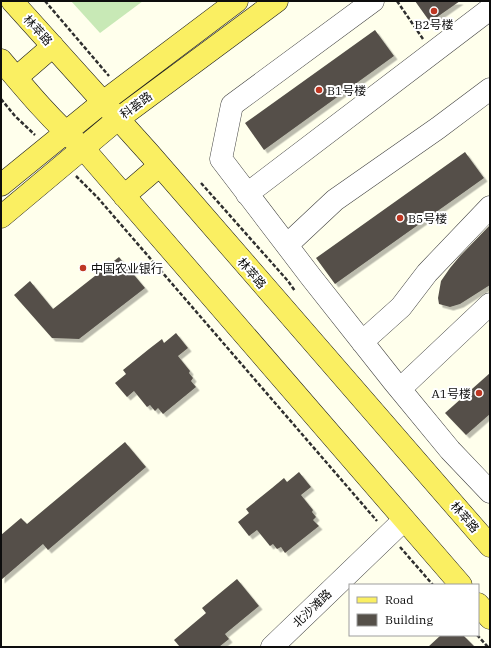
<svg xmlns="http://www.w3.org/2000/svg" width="491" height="648" font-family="'IBM Plex Serif','Noto Sans SC',serif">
  <defs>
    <filter id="shadow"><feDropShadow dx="3.5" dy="3.5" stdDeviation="0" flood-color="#0004"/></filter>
  </defs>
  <rect width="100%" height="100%" fill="#ffffec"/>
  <!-- green -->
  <path fill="#c8e9b6" d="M71,1H143L100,33Z"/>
  <!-- building -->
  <path fill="#555049" filter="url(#shadow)" d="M415,1H460L430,22Z
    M375,30L394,56L264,150L245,123Z
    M465,152L484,178L335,284L316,258Z
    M490,225V285L460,304L450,307L439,304L438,298L441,281L450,268L460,256Z
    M119,257L145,288L79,339L52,338L14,295L30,281L53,309Z
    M176,333L188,348L178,356L190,371L189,373L193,378L191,381L196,387L163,414L158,408L155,411L150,405L147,407L134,391L127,397L115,383L126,374L123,370L149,349L162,339L164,343Z
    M490,373V414L466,435L445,413Z
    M125,442L146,467L48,550L43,544L1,580V535L21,518L27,524Z
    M299,472L311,487L301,495L313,510L312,512L316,517L313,520L319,526L285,553L281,547L277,549L273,544L270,546L257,530L249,536L238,522L249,513L246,509L272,488L284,478L287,482Z
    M237,579L259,606L225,634L229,639L219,647H180L174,640L206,613L202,608Z
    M441,635H463L475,647H428Z"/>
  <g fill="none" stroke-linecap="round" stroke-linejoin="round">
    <defs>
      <path id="minor" d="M373,1L232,105L221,159L311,277L394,382L450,450L490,492
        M247,194L490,9
        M287,245L335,200L438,128L490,89
        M362,342L401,307L427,273L490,207
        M400,389L490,304
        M272,647L404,520"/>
      <path id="major" d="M12,1L149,153L490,546
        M1,60C27,91 52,121 83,148L461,585
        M16,78L53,46
        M1,185L103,102L237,1
        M124,196L159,166
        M1,217L118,119L277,1
        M478,604L490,618"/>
    </defs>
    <!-- minor casing -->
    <use href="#minor" stroke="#404040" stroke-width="23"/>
    <!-- major casing -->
    <use href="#major" stroke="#1e1e1e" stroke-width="23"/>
    <!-- path -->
    <path stroke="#2f2f2f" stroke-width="2.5" stroke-dasharray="4 2" stroke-linecap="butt" d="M45,1L109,76
      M397,1L423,39
      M1,99L15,116L35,135
      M76,176L98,198L377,521
      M201,183L288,281L295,291
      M400,547L433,585
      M477,635L488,647"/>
    <!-- minor -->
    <use href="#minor" stroke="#fff" stroke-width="22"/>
    <!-- major -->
    <use href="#major" stroke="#faef62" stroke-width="22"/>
  </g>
  <!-- markers -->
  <g fill="#be3723" stroke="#fff" stroke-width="1.5">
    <circle cx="434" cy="11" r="4"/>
    <circle cx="319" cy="90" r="4"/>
    <circle cx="400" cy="218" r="4"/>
    <circle cx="83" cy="268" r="4"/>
    <circle cx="479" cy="393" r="4"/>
  </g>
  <g text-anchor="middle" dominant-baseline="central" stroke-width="4" stroke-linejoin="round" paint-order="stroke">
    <!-- poi labels -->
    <g font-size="12" fill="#0d0d0d" stroke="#fff" text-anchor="start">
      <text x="434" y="24" text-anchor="middle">B2号楼</text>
      <text x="327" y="90">B1号楼</text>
      <text x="408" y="218">B5号楼</text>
      <text x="91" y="268">中国农业银行</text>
      <text x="471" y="393" text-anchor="end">A1号楼</text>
    </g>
    <!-- street labels -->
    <g font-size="12" fill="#0d0d0d" stroke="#fff">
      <text transform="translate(38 30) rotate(48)">林萃路</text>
      <text transform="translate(136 105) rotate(-36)">科荟路</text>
      <text transform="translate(252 273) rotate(49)">林萃路</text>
      <text transform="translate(465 517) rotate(49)">林萃路</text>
      <text transform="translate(312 608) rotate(-44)">北沙滩路</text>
    </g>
  </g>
  <!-- border -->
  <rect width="491" height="648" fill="none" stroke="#0d0d0d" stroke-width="4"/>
  <!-- legend -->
  <rect x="349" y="584" width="130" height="52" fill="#ffffff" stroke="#9e9e9e"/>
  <rect x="357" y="597" width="20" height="6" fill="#faef62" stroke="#9e9e9e"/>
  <text x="385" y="604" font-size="12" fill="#0d0d0d">Road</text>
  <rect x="357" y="614" width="20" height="12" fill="#555049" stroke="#9e9e9e"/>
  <text x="385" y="624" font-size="12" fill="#0d0d0d">Building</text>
</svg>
